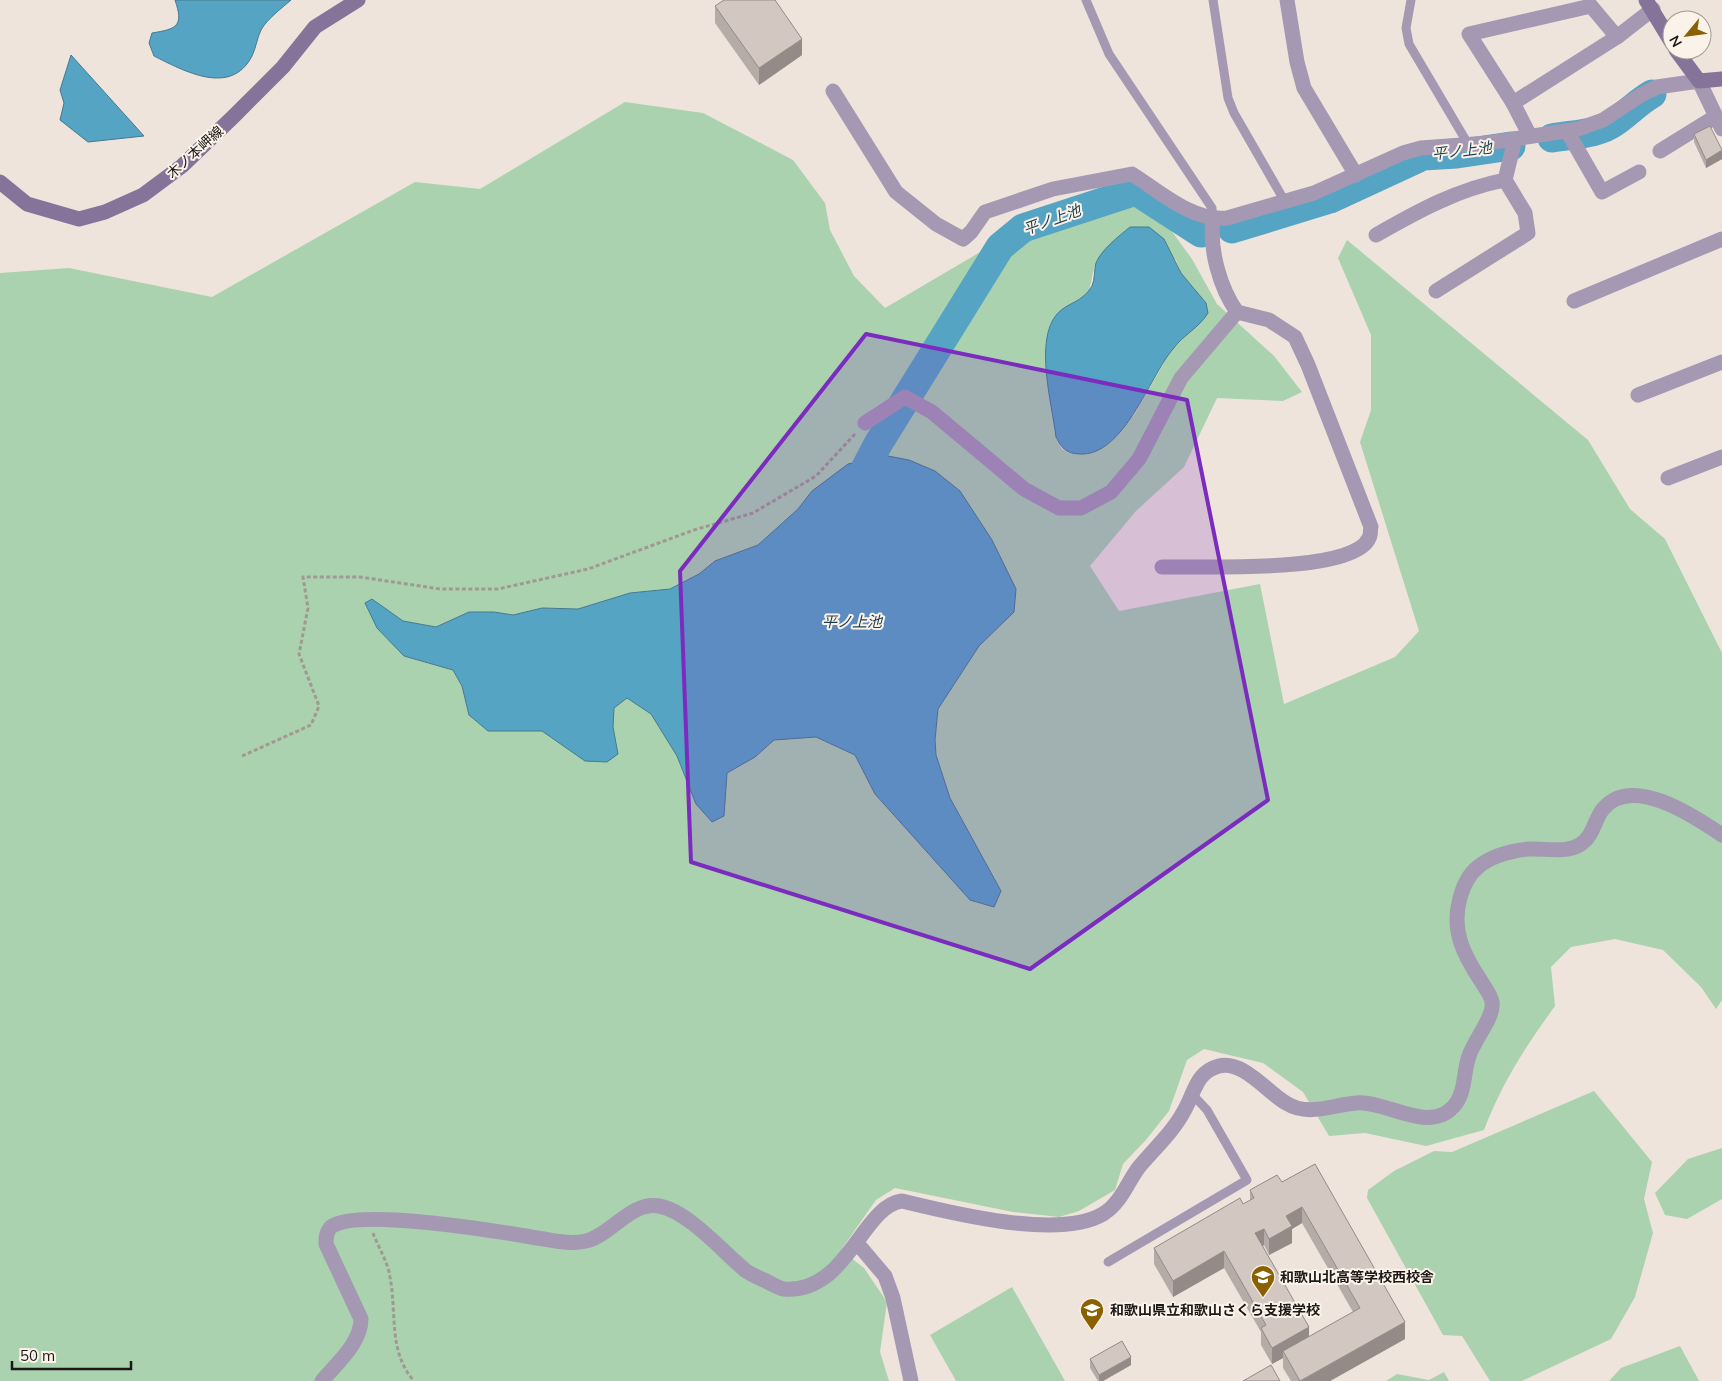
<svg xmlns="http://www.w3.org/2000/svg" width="1722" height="1381" viewBox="0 0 1722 1381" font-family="Mulish,'Noto Sans JP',sans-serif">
<rect width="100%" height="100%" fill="#eee4dc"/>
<g fill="#aad2af" fill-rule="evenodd">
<path d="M625 102 703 113 793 160 825 203 830 230 854 276 885 308 1062 204 1146 196 1192 259 1217 304 1274 356 1302 392 1283 401 1217 398 1184 467 1136 511 1090 566 1119 611 1260 584 1284 704 1395 657 1419 631 1360 442 1371 410V335L1338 258 1347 240 1588 440 1630 509 1665 539 1722 653V1000L1716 1009 1701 987 1663 950 1615 939 1571 947 1551 967 1555 1006C1524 1049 1503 1081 1484 1130L1426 1146 1365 1133 1329 1136 1303 1092 1263 1063 1204 1049 1187 1060 1169 1111 1145 1141 1123 1164 1115 1190 1079 1211 1059 1217 1013 1212 895 1188 876 1200 841 1250 864 1268 887 1302 880 1352 889 1381H0V273L69 268 212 297 415 182 480 189ZM1130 227 1176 260 1181 273 1195 289 1184 337 1172 349 1134 415 1069 453 1062 449 1056 437 1069 305C1098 295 1087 280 1097 262 1104 249 1119 236 1130 227ZM888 456 1013 612 979 646 938 709 935 740 936 755 950 798 1001 891 994 907 970 900 875 794 855 755 816 737 774 740 755 757 727 773 724 816 696 804 677 756 651 714 627 698 614 708 613 727 618 754 542 731 519 730 469 715 462 686 453 670 404 656 372 600 403 621 436 627 469 612H494L513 615 542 608 578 609 630 593 670 589 699 574 715 561 758 545 798 509 812 491 869 460Z"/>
<polygon points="1594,1091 1652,1162 1644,1199 1653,1233 1635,1297 1611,1339 1522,1381 1490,1381 1462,1336 1443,1335 1367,1198 1368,1190 1394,1171 1434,1151 1452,1152"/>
<polygon points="1722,1148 1722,1199 1687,1219 1665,1215 1655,1193 1688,1159"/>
<polygon points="1012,1287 1065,1381 956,1381 930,1335"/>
<polygon points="1680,1346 1699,1381 1609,1381 1621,1368"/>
<polygon points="1444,1372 1449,1381 1386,1381 1397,1374 1429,1380"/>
</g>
<g fill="#56a4c3" stroke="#447a8f">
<path d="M175 0H291C282 8 267 19 261 30 257 38 256 48 252 56 231 97 184 71 154 56L149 43 152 33C177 29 184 26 175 0Z"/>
<polygon points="71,55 144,136 88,142 60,120 64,103 60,90"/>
<path d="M1130 227H1149L1164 239 1181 273 1206 303 1208 313C1199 328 1183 335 1173 349 1149 377 1124 457 1079 454 1065 453 1062 448 1056 437 1052 403 1034 341 1057 314 1068 302 1082 303 1092 286 1095 279 1094 270 1096 263 1101 250 1119 236 1130 227Z"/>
<polygon points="888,456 909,460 935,471 960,491 992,540 1016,589 1014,612 979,646 938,709 935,740 936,755 950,798 1001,891 994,907 970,900 875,794 855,755 816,737 774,740 755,757 727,773 724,816 712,822 696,804 677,756 651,714 627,698 614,708 613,727 618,754 607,762 585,761 542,731 488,731 469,715 462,686 453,670 404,656 377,628 365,603 372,599 403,621 436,627 469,612 494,612 513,615 542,608 578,609 630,593 670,589 699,574 715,561 758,545 798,509 812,491 848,464"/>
</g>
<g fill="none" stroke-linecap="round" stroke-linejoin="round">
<g stroke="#56a4c3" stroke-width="29">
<path d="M1552 138C1573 134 1597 135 1615 122 1628 113 1638 102 1652 94"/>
<polyline points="1232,229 1330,199 1423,156 1457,154 1511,146"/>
<polyline points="852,494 878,444 1000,247 1023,228 1136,191 1201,233"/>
</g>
<g stroke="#a09993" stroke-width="3" stroke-dasharray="4 2.5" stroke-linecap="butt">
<polyline points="242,756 311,725 319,706 299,654 308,608 303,577 360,577 440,589 498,589 588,569 694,530 753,513 816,476 855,434"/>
<path d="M373 1233C378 1247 388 1262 390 1277 397 1313 388 1352 414 1381"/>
</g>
<g stroke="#a498b3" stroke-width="9">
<polyline points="1086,0 1109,54 1212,208 1213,220"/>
<polyline points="1213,0 1228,98 1234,113 1284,200"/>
<polyline points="1411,0 1406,28 1409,44 1468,144"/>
<polyline points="1108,1262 1247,1180 1207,1110 1192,1094"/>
</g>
<g stroke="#a498b3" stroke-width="15">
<polyline points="1287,0 1297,62 1304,88 1356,175"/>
<path d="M833 91 896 192 936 224 963 239 971 232 985 212 1053 189 1132 174C1159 191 1193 222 1227 218L1314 193 1403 153 1421 148 1488 143 1578 129 1603 120 1641 95 1657 87 1699 81 1722 129"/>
<polyline points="1513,103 1469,34 1591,6 1617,37"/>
<polyline points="1567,131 1602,192 1639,172"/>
<polyline points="1530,136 1513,103 1617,37 1653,9"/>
<polyline points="1660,151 1715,117"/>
<path d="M1376 235C1418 211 1458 189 1505 180L1515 139"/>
<polyline points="1436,291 1528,233 1525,213 1505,180"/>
<polyline points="1574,301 1722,239"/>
<polyline points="1638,395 1722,362"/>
<polyline points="865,423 905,397 932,412 1024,489 1059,508 1081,508 1111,492 1139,459 1181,378 1237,312"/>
<polyline points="1668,478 1722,457"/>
<path d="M1162 567C1199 566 1354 574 1369 538 1371 535 1370 530 1371 527L1308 365 1295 337 1269 320 1237 312C1220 288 1209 249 1213 220"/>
<polyline points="857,1243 885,1276 893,1298 911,1381"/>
<path d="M322 1381C337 1363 361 1343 361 1319L326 1244C326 1238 326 1232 331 1227 356 1207 502 1232 537 1238 553 1240 569 1245 586 1241 611 1235 631 1201 659 1206 688 1211 723 1252 746 1271 752 1275 760 1278 766 1281 772 1284 778 1288 784 1289 847 1294 862 1206 902 1201 951 1213 1059 1240 1103 1214 1121 1203 1127 1183 1139 1167 1155 1148 1173 1132 1184 1111 1195 1092 1196 1072 1219 1066 1243 1060 1267 1092 1286 1103 1308 1117 1332 1105 1356 1103 1386 1100 1428 1134 1453 1107 1466 1094 1463 1072 1469 1056 1474 1040 1495 1016 1492 1002 1491 995 1485 988 1481 981 1463 954 1451 930 1460 898 1463 887 1469 874 1478 867 1491 856 1511 851 1528 849 1545 848 1566 854 1581 844 1594 835 1594 820 1603 809 1632 774 1694 816 1722 835"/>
</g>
<g stroke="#857399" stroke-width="15">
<polyline points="1646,0 1672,43"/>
<polyline points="1676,50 1699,81 1722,79"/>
<polyline points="0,182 27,204 79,219 105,212 143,195 182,166 234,116 283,67 315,27 358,0"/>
</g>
</g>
<g fill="#b5aba7" fill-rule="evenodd">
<polygon points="715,6 802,55 759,85 715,23"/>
<polygon points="1694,134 1722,159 1706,168 1694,142"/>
<path d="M1315 1164 1405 1339 1330 1381H1291L1283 1368V1358L1272 1364 1261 1345V1332L1224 1268 1173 1297 1154 1264V1248L1250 1201V1190L1282 1182ZM1302 1223 1353 1312 1309 1337 1263 1246 1264 1245 1269 1255 1292 1243V1229Z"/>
<polygon points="1090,1359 1131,1365 1103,1381 1098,1381 1090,1368"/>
</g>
<g fill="#948b88">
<polygon points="802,39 802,55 759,85 759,68"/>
<polygon points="1722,150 1722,159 1706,168 1706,160"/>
<polygon points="1302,1207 1302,1223 1292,1229 1292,1243 1269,1255 1269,1239 1286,1216"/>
<polygon points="1264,1229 1264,1245 1255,1250 1255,1233"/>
<polygon points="1224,1251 1224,1268 1173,1297 1173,1281"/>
<polygon points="1405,1322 1405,1339 1330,1381 1301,1381"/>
<polygon points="1309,1327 1309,1344 1283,1351 1283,1358 1272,1364 1272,1348"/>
<polygon points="1131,1357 1131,1365 1103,1381 1099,1381 1099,1375"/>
</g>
<g fill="#d3c7c2" stroke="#948b88">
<polygon points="724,0 775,0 802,39 759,68 715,6"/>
<polygon points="1710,126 1722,150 1706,160 1694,134"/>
<polygon points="1315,1164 1405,1322 1300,1381 1283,1351 1360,1308 1302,1207 1286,1216 1292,1226 1269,1239 1264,1229 1255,1233 1309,1327 1272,1348 1261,1328 1266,1325 1224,1251 1173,1281 1154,1248 1240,1198 1243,1204 1254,1198 1250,1190 1277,1175 1282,1182"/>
<polygon points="1122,1341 1131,1357 1099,1375 1090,1359"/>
<polygon points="1271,1365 1280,1381 1243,1381"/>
</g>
<path fill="#7b2cbf" fill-opacity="0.2" stroke="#7b2cbf" stroke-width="4" stroke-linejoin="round" d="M866 334 1187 400 1268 800 1030 969 691 862 680 571Z"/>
<defs>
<g id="school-pin" transform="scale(1.25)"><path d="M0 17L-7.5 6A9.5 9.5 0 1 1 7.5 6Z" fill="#8a6000" stroke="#fbf2e9"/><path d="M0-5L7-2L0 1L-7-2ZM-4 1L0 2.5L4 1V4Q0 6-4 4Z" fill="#fff"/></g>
</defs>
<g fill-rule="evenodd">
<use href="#school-pin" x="1263" y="1277"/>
<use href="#school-pin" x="1092" y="1310"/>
</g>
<g text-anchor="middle" stroke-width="4" stroke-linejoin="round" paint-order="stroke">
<g font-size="14" fill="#1b1815" stroke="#fbf2e9">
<text transform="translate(195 152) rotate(-42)" y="5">木ノ本岬線</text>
</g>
<g font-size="14" font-weight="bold" fill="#1b1815" stroke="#fbf2e9" text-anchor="start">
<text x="1280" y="1282">和歌山北高等学校西校舎</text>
<text x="1110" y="1315">和歌山県立和歌山さくら支援学校</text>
</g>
<g font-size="15" font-style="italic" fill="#1b3f4d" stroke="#fbf2e9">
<text transform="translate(1462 151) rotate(-7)" y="5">平ノ上池</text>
<text transform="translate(1052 220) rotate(-20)" y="5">平ノ上池</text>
<text x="852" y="627">平ノ上池</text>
</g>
</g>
<g transform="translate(1687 35) rotate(241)"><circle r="24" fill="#fbf2e9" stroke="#a19b94"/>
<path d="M0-4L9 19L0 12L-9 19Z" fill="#8a6000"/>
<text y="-8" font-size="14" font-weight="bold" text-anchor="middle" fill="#1b1815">N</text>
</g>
<path d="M12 1361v8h119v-8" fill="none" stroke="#1b1815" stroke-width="2.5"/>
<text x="20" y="1361" font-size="15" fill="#1b1815" stroke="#fbf2e9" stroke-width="4" paint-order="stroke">50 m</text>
</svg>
